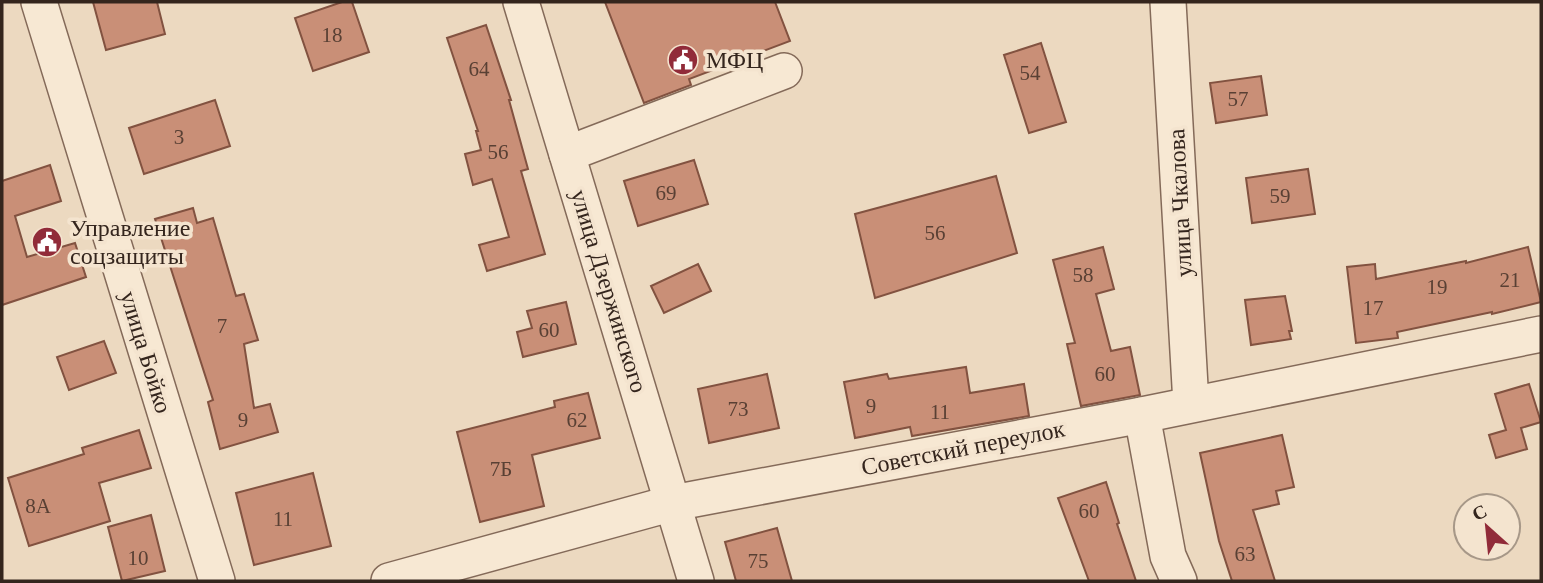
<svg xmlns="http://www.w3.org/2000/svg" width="1543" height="583" viewBox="0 0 1543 583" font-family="'Times New Roman',serif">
<rect width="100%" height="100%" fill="#ecd9c0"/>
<g fill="#c98f77" stroke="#825240" stroke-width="2">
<polygon points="93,2 157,2 165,34 106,50"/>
<polygon points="342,2 352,2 369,52 313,71 295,18"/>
<polygon points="605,2 775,2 790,41 689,79 691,85 644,103"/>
<polygon points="486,25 511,100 509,100 528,169 521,171 545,254 487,271 479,245 509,237 492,179 473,185 465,154 481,150 476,131 478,131 447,38"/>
<polygon points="1041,43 1066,122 1029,133 1004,55"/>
<polygon points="1261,76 1267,115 1216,123 1210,83"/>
<polygon points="215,100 230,146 144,174 129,128"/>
<polygon points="694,160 708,204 638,226 624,181"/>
<polygon points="50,165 61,201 15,216 27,257 75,243 86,277 2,305 2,181"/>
<polygon points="1308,169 1315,214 1252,223 1246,178"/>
<polygon points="996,176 1017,253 875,298 855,214"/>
<polygon points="193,208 197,223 213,218 236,296 244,294 258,340 244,344 254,408 270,404 278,432 220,449 208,402 213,400 155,219"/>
<polygon points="1103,247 1114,289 1096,294 1111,351 1130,347 1140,395 1081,406 1067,344 1075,343 1053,260"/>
<polygon points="1528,247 1541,302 1492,314 1492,312 1397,332 1398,338 1356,343 1347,267 1375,264 1376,279 1466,261 1466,263"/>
<polygon points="698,264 711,291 664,313 651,286"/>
<polygon points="1285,296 1292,331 1289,331 1291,339 1251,345 1245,300"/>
<polygon points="566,302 576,344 523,357 517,332 532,328 527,311"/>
<polygon points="104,341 116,373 69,390 57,357"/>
<polygon points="966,367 970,393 1024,384 1029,416 912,436 910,427 855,438 844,382 887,374 889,379"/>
<polygon points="767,374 779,428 709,443 698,389"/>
<polygon points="1529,384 1541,422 1521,428 1527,449 1496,458 1489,435 1506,430 1495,394"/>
<polygon points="588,393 600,438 532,455 544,506 480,522 457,432 555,407 554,401"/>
<polygon points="139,430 151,468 99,483 110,521 29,546 8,478 84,454 82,448"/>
<polygon points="1282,435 1294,487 1276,491 1279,504 1253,510 1275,581 1232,581 1219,541 1200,453"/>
<polygon points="313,473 331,546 254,565 236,493"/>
<polygon points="1106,482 1119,523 1117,524 1136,581 1089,581 1058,498"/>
<polygon points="151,515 165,571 122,581 108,527"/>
<polygon points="777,528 792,581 736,581 725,542"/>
</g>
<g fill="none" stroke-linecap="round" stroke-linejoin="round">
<g stroke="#846a59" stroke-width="38">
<g id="minor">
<polyline points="39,2 217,581"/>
<polyline points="521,2 696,581"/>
<polyline points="1168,2 1191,404"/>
<polyline points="567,154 784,71"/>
<polyline points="1142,415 1168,556 1179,581"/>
<polyline points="389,581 673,503 1142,415 1541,334"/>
</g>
</g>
<use href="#minor" stroke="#f7e8d3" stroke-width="35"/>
</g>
<defs>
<g id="civic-disc" transform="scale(1.575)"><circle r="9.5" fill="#912b39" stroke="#f4e4cf"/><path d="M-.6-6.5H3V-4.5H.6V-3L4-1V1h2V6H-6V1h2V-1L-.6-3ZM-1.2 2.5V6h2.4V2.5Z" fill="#fff"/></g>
</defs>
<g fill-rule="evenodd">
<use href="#civic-disc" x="683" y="60"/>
<use href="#civic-disc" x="47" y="242"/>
</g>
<g text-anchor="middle" stroke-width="7" stroke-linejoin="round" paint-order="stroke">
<g font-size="21" fill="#594034">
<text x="332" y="42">18</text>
<text x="479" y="76">64</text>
<text x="1030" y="80">54</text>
<text x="1238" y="106">57</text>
<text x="179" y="144">3</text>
<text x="498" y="159">56</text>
<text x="666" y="200">69</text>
<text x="1280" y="203">59</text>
<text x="935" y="240">56</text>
<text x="1083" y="282">58</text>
<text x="1510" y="287">21</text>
<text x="1437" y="294">19</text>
<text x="1373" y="315">17</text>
<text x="222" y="333">7</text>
<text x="549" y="337">60</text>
<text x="1105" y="381">60</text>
<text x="871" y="413">9</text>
<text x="738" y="416">73</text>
<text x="940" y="419">11</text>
<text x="243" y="427">9</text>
<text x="577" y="427">62</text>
<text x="501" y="476">7Б</text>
<text x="38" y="513">8А</text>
<text x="1089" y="518">60</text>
<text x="283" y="526">11</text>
<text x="1245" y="561">63</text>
<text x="138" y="565">10</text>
<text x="758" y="568">75</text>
</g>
<g font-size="24" fill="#34251d" stroke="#f4e4cf" text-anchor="start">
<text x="706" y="68">МФЦ</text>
<text x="70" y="236">Управление<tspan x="70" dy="28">соцзащиты</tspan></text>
</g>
<g font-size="24" fill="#34251d" stroke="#f4e4cf">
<text transform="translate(1180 203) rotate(-93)" y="8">улица Чкалова</text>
<text transform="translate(609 291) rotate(73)" y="8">улица Дзержинского</text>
<text transform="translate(146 352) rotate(73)" y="8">улица Бойко</text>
<text transform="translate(963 448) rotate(-11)" y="8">Советский переулок</text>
</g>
</g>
<rect width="1543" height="583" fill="none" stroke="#34251d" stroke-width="7"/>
<g transform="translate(1487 527) rotate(333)"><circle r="33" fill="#f4e4cf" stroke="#a79888" stroke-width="2"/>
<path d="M0-5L12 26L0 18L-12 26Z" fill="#912b39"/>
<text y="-10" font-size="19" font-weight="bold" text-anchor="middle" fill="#34251d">С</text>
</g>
</svg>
